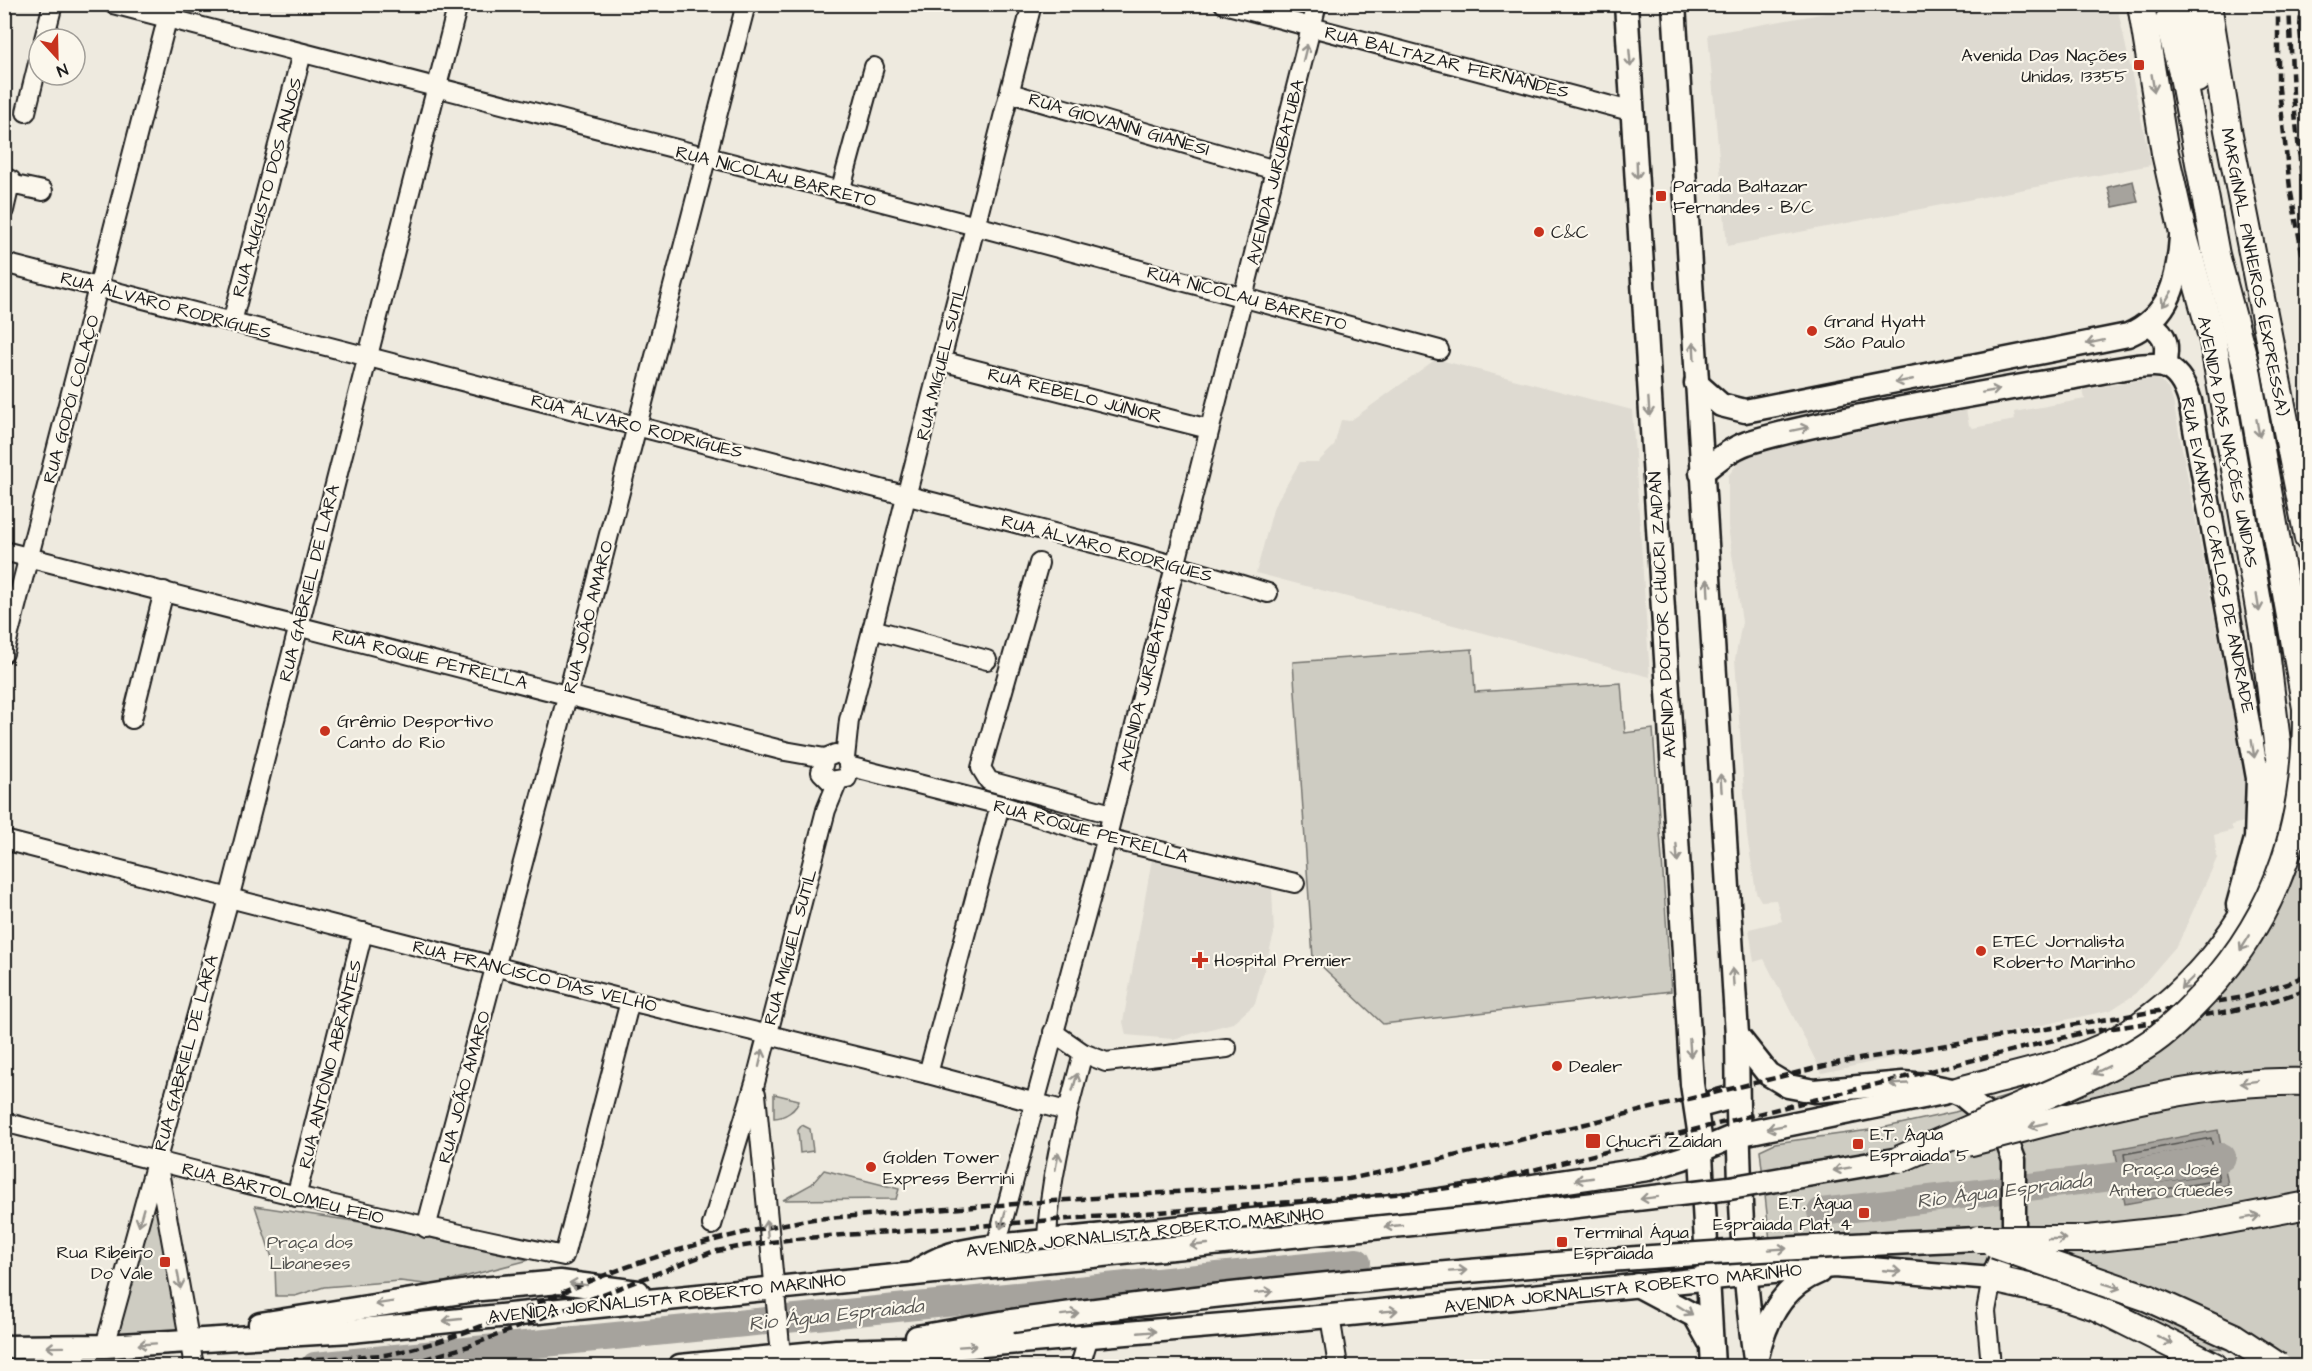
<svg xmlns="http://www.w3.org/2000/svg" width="2312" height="1371" viewBox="0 0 2312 1371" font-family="'Architects Daughter',sans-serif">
<rect width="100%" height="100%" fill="#eeeadf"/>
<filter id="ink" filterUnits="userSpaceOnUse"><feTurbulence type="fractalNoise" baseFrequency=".0167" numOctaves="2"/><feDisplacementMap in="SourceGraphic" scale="12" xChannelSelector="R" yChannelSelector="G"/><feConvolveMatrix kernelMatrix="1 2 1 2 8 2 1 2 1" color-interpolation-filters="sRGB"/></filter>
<g filter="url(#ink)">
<g fill="#dedad1">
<polygon points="1872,5 2117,5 2151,165 1727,246 1708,34"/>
<polygon points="1436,359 1632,410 1650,677 1256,573 1274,506 1300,462 1318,462 1334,446 1341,420 1350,421"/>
<polygon points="2153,378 2161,381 2169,390 2173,401 2244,772 2248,821 2231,825 2233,830 2214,835 2217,858 2178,944 2134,995 2111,1010 1822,1073 1764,959 1754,962 1749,929 1782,921 1776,900 1761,901 1756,892 1747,836 1735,659 1742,622 1728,527 1728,476 1740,460 1759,451 1966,410 1969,425 1973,428 2015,420 2014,412 2085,399 2083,390"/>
<polygon points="1152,859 1272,888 1274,934 1255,1004 1233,1023 1173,1039 1126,1035 1123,1022"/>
</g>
<g fill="#ceccc2" stroke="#75746f" stroke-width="1.5">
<polygon points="1472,649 1475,692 1621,683 1625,733 1653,729 1671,991 1383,1024 1313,958 1293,662"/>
<polygon points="2296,847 2307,853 2307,1366 2261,1366 2237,1349 2209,1348 2107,1301 1975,1273 1774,1277 1760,1150 1775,1143 1877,1129 1955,1112 2065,1079 2130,1048"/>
<path d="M774 1094 799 1100C797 1110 784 1118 774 1118Z"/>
<polygon points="802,1125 810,1129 813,1151 800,1153 798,1130"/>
<polygon points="157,1167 189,1340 108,1344"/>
<polygon points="824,1170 899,1189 896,1199 783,1200 812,1184"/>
<polygon points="255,1206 360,1222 529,1260 433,1285 400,1281 324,1287 295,1296 276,1296 275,1267"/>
</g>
<g fill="#a6a39d" stroke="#6f6d69" stroke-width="1.5">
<polygon points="2133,181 2138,202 2113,207 2108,187"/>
<polygon points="2218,1130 2228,1185 2125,1204 2115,1149"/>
</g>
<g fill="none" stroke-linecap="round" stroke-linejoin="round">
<g stroke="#535250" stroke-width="1.5">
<polygon points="2211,1138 2219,1180 2130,1195 2124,1154"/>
<polygon points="2205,1147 2210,1174 2136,1186 2133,1160"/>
<polygon points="2197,1157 2201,1164 2199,1167 2146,1177 2143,1175 2144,1167"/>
</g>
<g stroke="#a6a39d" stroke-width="28">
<polyline points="1821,1212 2120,1176 2222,1157"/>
<polyline points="315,1366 1357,1262"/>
</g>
<g stroke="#1c1c1c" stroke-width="22">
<g id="minor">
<polyline points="113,4 976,226 1439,350"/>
<polyline points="1224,4 1634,112"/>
<polyline points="44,39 53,4"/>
<polyline points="1010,93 1275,170"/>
<polyline points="26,112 39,59"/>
<polyline points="4,177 11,180 4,210"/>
<polyline points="10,184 43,191"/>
<polyline points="840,192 874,67"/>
<path d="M4 263C292 340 581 410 869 486 1002 520 1136 552 1268 593"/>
<polyline points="232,322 302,53"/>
<polyline points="941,361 1209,429"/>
<polyline points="4,551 785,751 825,758"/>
<polyline points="1039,563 981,768 989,781 1112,814"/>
<polyline points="872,629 987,660"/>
<polyline points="4,653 171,4"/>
<polyline points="132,719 164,591"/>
<polyline points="835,754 825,758 821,772 830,781 847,778"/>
<polyline points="845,758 849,720 1032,4"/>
<polyline points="848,766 1000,805 1106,838 1295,883"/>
<polyline points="4,840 630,1001 928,1074 1066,1111"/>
<polyline points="1053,1032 1083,1053 1106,1062 1227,1048"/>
<polyline points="928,1074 1000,805"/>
<polyline points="756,1094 782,1366"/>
<path d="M4 1122C191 1170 376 1218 564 1256L630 1001"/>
<polyline points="158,1166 194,1366"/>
<polyline points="296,1197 363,932"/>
<polyline points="712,1225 755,1083 826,810 838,781"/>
<polyline points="426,1228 568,693 746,4"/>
<path d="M1047 1240C1049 1176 1067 1114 1083 1053"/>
<polyline points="996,1246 1102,856 1317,4"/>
<polyline points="1330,1316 1338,1366"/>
<polyline points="105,1346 229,899 458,4"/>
<polyline points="1080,1366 1089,1336"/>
<polyline points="1991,1366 1986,1311 1992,1279"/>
</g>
</g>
<g stroke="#1c1c1c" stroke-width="27">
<g id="major">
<path d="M1626 4C1647 364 1668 724 1692 1084L1700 1137 1713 1366"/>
<path d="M1674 4 1737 1035C1738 1146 1740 1257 1756 1366"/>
<path d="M2150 324C2168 335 2168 347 2164 366"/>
<path d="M1696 383 1721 405 1745 411 2128 335C2171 316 2178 280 2181 237"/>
<path d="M1701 473C1715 462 1730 449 1747 443 1787 430 1829 423 1871 414 1937 401 2003 389 2069 378 2089 375 2146 361 2163 366 2179 371 2186 387 2190 401L2258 778 2256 839 2238 905"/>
<polyline points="1696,1107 1737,1096"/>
<path d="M913 1274C942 1253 961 1251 996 1246L1412 1204 1648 1169 1683 1158 1737 1135 1943 1093"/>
<polyline points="1637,1285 1695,1316 1709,1341"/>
<polyline points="260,1324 481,1289 560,1282 638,1292"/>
<polyline points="917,1337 1012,1321"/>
<polyline points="4,1347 105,1346 351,1331 994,1266"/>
<path d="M1757 1357C1765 1321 1783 1286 1819 1272"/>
<polyline points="680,1366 836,1351 948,1348 1330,1316 1834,1266 1992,1279 2014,1228 2014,1160 2006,1139 1995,1122 1957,1091 1927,1085 1903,1083 1814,1091 1788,1086 1768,1074 1737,1035"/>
</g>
</g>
<g stroke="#1c1c1c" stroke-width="30">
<g id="highway">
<polyline points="2141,4 2165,153 2182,229 2213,341 2265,643 2278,750 2308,843"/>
<polyline points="2190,4 2197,79"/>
<polyline points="2208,4 2228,130 2308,538"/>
<polyline points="2168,21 2183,76 2216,255 2247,370"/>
<path d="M1957 1091C2008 1076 2065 1067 2113 1042 2179 1006 2254 924 2270 849 2276 823 2276 795 2277 768"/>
<polyline points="1992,1279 2051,1292 2096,1307 2214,1366"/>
</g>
</g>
<use href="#minor" stroke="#fbf7ec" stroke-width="18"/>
<use href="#major" stroke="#fbf7ec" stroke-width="22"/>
<use href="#highway" stroke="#fbf7ec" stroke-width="26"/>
<g stroke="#1c1c1c" stroke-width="4.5" stroke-dasharray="9 4.5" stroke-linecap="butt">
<polyline points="2278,4 2278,80 2290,188 2308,284"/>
<polyline points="2289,4 2293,95 2308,233"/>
<polyline points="2302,4 2300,28 2308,109"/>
<path d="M195 1366 385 1355C457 1341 522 1309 590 1281 662 1252 736 1232 813 1219L1349 1179 1433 1161 1841 1062 2245 997 2287 984 2308 974"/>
<path d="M385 1366 425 1359 469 1346 712 1252C798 1234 878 1234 964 1227 1116 1215 1269 1204 1421 1192L1481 1183 2086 1032 2231 1011 2270 1002 2308 989"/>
</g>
<g stroke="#1c1c1c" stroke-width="27" stroke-linecap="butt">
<g id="major-bridge">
<polyline points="994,1266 1492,1216 1730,1188 1900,1159"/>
<path d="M1012 1321C1332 1277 1655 1253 1978 1239"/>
</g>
</g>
<g stroke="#1c1c1c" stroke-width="30" stroke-linecap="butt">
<g id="highway-bridge">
<path d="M1967 1143C2079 1115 2191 1079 2308 1082"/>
<path d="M1900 1159C1946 1139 1992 1119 2038 1099 2074 1083 2111 1068 2144 1047 2167 1033 2187 1012 2205 993 2281 909 2307 820 2306 708L2247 370"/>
<polyline points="1978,1239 2088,1239 2181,1229 2308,1205"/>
<polyline points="1995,1245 2148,1298 2234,1337 2278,1366"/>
</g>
</g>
<use href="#major-bridge" stroke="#fbf7ec" stroke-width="22"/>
<use href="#highway-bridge" stroke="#fbf7ec" stroke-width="26"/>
</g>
<defs><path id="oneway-shaft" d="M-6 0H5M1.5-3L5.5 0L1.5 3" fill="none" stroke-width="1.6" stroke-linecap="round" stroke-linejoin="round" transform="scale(1.5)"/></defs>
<g stroke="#97948e">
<use href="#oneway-shaft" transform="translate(1305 53) rotate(-76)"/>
<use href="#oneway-shaft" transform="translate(1630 58) rotate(85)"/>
<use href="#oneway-shaft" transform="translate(2153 83) rotate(81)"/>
<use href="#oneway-shaft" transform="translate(1637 170) rotate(88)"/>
<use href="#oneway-shaft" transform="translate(2167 299) rotate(122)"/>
<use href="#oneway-shaft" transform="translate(2095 342) rotate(168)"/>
<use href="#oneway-shaft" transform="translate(1694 351) rotate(-93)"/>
<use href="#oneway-shaft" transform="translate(1904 381) rotate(169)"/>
<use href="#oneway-shaft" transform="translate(1991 391) rotate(-10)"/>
<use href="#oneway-shaft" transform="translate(1649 407) rotate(86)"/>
<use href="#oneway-shaft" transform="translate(2258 428) rotate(80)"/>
<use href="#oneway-shaft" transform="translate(1800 429) rotate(-12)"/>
<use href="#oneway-shaft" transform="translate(1708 588) rotate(-93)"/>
<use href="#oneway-shaft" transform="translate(2258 603) rotate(81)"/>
<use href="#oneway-shaft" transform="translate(2253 749) rotate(81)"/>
<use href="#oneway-shaft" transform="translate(1721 783) rotate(-94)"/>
<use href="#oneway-shaft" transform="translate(1677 853) rotate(86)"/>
<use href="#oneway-shaft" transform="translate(2245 943) rotate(122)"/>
<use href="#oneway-shaft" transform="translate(1733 977) rotate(-94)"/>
<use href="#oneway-shaft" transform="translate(2187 983) rotate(136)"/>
<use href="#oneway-shaft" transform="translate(1690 1048) rotate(86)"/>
<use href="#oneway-shaft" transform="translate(761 1058) rotate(-77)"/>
<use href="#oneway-shaft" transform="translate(2101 1070) rotate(154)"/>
<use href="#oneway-shaft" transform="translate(1075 1082) rotate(-74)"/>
<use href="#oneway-shaft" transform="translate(2249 1082) rotate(173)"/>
<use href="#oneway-shaft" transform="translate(1899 1084) rotate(177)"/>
<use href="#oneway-shaft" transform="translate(2038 1125) rotate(166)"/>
<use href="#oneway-shaft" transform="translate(1776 1127) rotate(169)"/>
<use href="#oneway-shaft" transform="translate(1057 1161) rotate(-80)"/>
<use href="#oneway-shaft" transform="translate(1842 1169) rotate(170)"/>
<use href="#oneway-shaft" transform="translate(1584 1179) rotate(172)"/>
<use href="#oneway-shaft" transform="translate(1649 1198) rotate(173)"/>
<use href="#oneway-shaft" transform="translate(141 1217) rotate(106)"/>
<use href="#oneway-shaft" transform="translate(2251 1217) rotate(-10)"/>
<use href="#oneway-shaft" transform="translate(1003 1220) rotate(105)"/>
<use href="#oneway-shaft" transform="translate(1393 1226) rotate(174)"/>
<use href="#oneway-shaft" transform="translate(767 1229) rotate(-95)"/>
<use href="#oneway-shaft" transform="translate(2057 1239)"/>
<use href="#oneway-shaft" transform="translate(1199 1245) rotate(174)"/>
<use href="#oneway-shaft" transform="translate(1778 1249) rotate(-4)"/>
<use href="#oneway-shaft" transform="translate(1458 1271) rotate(-4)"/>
<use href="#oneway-shaft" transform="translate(1892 1271) rotate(5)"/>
<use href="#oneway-shaft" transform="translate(179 1280) rotate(80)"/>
<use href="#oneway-shaft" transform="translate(578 1284) rotate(-173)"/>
<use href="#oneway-shaft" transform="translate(2112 1286) rotate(17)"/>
<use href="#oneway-shaft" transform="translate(1264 1292) rotate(-7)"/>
<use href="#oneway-shaft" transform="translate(384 1303) rotate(171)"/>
<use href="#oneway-shaft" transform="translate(1685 1310) rotate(32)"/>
<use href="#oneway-shaft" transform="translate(1389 1311) rotate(-5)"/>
<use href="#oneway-shaft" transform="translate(1070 1314) rotate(-7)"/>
<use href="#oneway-shaft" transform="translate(452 1320) rotate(174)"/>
<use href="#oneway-shaft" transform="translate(1147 1332) rotate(-5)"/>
<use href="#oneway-shaft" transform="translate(2165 1340) rotate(27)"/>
<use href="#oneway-shaft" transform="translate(147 1344) rotate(176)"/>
<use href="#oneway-shaft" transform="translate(968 1346) rotate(-4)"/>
<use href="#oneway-shaft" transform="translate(55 1347) rotate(179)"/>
</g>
</g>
<g fill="#c8321e" stroke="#fbf7ec" stroke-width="2">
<rect x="2133" y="59" width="12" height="12" rx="3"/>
<rect x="1655" y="190" width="12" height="12" rx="3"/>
<circle cx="1539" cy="232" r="6"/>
<circle cx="1812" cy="331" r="6"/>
<circle cx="325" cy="731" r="6"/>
<circle cx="1981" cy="951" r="6"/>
<path d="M1197 951h6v6h6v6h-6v6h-6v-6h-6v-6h6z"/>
<circle cx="1557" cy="1066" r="6"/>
<rect x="1585" y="1133" width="16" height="16" rx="3"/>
<rect x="1852" y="1138" width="12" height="12" rx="3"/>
<circle cx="871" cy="1167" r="6"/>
<rect x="1858" y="1207" width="12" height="12" rx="3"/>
<rect x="1556" y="1236" width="12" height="12" rx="3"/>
<rect x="159" y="1256" width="12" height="12" rx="3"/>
</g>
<g text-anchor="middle" stroke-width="4.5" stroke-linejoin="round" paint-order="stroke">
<g font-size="18" fill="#1c1c1c" stroke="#fbf7ec" text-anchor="start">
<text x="2127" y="61" text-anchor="end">Avenida Das Nações<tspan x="2127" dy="21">Unidas, 13355</tspan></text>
<text x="1673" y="192">Parada Baltazar<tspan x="1673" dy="21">Fernandes - B/C</tspan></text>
<text x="1551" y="238">C&amp;C</text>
<text x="1824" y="327">Grand Hyatt<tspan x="1824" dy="21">São Paulo</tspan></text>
<text x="337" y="727">Grêmio Desportivo<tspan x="337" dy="21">Canto do Rio</tspan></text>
<text x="1993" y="947">ETEC Jornalista<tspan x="1993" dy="21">Roberto Marinho</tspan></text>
<text x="1214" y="966">Hospital Premier</text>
<text x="1569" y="1072">Dealer</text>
<text x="1870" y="1140">E.T. Água<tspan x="1870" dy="21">Espraiada 5</tspan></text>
<text x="1606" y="1147">Chucri Zaidan</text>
<text x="883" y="1163">Golden Tower<tspan x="883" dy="21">Express Berrini</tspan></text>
<text x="1852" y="1209" text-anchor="end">E.T. Água<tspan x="1852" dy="21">Espraiada Plat. 4</tspan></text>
<text x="1574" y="1238">Terminal Água<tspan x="1574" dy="21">Espraiada</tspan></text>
<text x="153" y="1258" text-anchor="end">Rua Ribeiro<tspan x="153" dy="21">Do Vale</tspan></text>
</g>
<g font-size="18" fill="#1c1c1c" stroke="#fbf7ec">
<text transform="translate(1447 62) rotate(14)" y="6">RUA BALTAZAR FERNANDES</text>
<text transform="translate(1119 124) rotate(16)" y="6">RUA GIOVANNI GIANESI</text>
<text transform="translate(1275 172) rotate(-76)" y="6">AVENIDA JURUBATUBA</text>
<text transform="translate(776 176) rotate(14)" y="6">RUA NICOLAU BARRETO</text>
<text transform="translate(267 187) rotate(-75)" y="6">RUA AUGUSTO DOS ANJOS</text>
<text transform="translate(2255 272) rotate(79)" y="6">MARGINAL PINHEIROS (EXPRESSA)</text>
<text transform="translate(1247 298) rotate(15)" y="6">RUA NICOLAU BARRETO</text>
<text transform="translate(166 305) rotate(15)" y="6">RUA ÁLVARO RODRIGUES</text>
<text transform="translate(941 362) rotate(-76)" y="6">RUA MIGUEL SUTIL</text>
<text transform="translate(1075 395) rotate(14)" y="6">RUA REBELO JÚNIOR</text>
<text transform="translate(71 399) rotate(-75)" y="6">RUA GODÓI COLAÇO</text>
<text transform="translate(637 426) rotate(14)" y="6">RUA ÁLVARO RODRIGUES</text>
<text transform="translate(2228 442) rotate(79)" y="6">AVENIDA DAS NAÇÕES UNIDAS</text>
<text transform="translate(1107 548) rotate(15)" y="6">RUA ÁLVARO RODRIGUES</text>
<text transform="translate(2218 555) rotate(79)" y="6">RUA EVANDRO CARLOS DE ANDRADE</text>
<text transform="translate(309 583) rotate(-76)" y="6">RUA GABRIEL DE LARA</text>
<text transform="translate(1662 615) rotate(-93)" y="6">AVENIDA DOUTOR CHUCRI ZAIDAN</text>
<text transform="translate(588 617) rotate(-76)" y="6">RUA JOÃO AMARO</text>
<text transform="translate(430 659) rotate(14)" y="6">RUA ROQUE PETRELLA</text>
<text transform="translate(1146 678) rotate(-76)" y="6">AVENIDA JURUBATUBA</text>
<text transform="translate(1091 831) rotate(15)" y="6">RUA ROQUE PETRELLA</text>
<text transform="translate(790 947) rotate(-75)" y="6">RUA MIGUEL SUTIL</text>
<text transform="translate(535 976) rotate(14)" y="6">RUA FRANCISCO DIAS VELHO</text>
<text transform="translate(186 1053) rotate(-75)" y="6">RUA GABRIEL DE LARA</text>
<text transform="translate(330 1064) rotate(-76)" y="6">RUA ANTÔNIO ABRANTES</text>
<text transform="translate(464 1087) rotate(-75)" y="6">RUA JOÃO AMARO</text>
<text transform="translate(283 1193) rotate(14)" y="6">RUA BARTOLOMEU FEIO</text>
<text transform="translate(1145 1232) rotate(-6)" y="6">AVENIDA JORNALISTA ROBERTO MARINHO</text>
<text transform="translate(1623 1288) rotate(-6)" y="6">AVENIDA JORNALISTA ROBERTO MARINHO</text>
<text transform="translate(667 1298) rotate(-6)" y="6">AVENIDA JORNALISTA ROBERTO MARINHO</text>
</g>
<g font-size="18" fill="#51514e" stroke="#fbf7ec">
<text x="2171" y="1175">Praça José<tspan x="2171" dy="21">Antero Guedes</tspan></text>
<text x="310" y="1248">Praça dos<tspan x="310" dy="21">Libaneses</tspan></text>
</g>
<g font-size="20" font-style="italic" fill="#5a5956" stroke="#fbf7ec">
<text transform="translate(2004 1190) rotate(-7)" y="7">Rio Água Espraiada</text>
<text transform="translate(836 1314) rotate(-6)" y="7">Rio Água Espraiada</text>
</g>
</g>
<rect width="2312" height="1371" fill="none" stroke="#fbf7ec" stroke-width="24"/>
<rect x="12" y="12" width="2288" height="1347" fill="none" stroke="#1c1c1c" stroke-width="2" filter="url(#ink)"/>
<g transform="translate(57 57) rotate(158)"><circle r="28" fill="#fbf7ec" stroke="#a29f99" stroke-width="1.5"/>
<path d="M0-4.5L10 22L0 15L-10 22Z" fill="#c8321e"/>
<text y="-9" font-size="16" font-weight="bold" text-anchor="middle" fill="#1c1c1c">N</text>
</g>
</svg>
